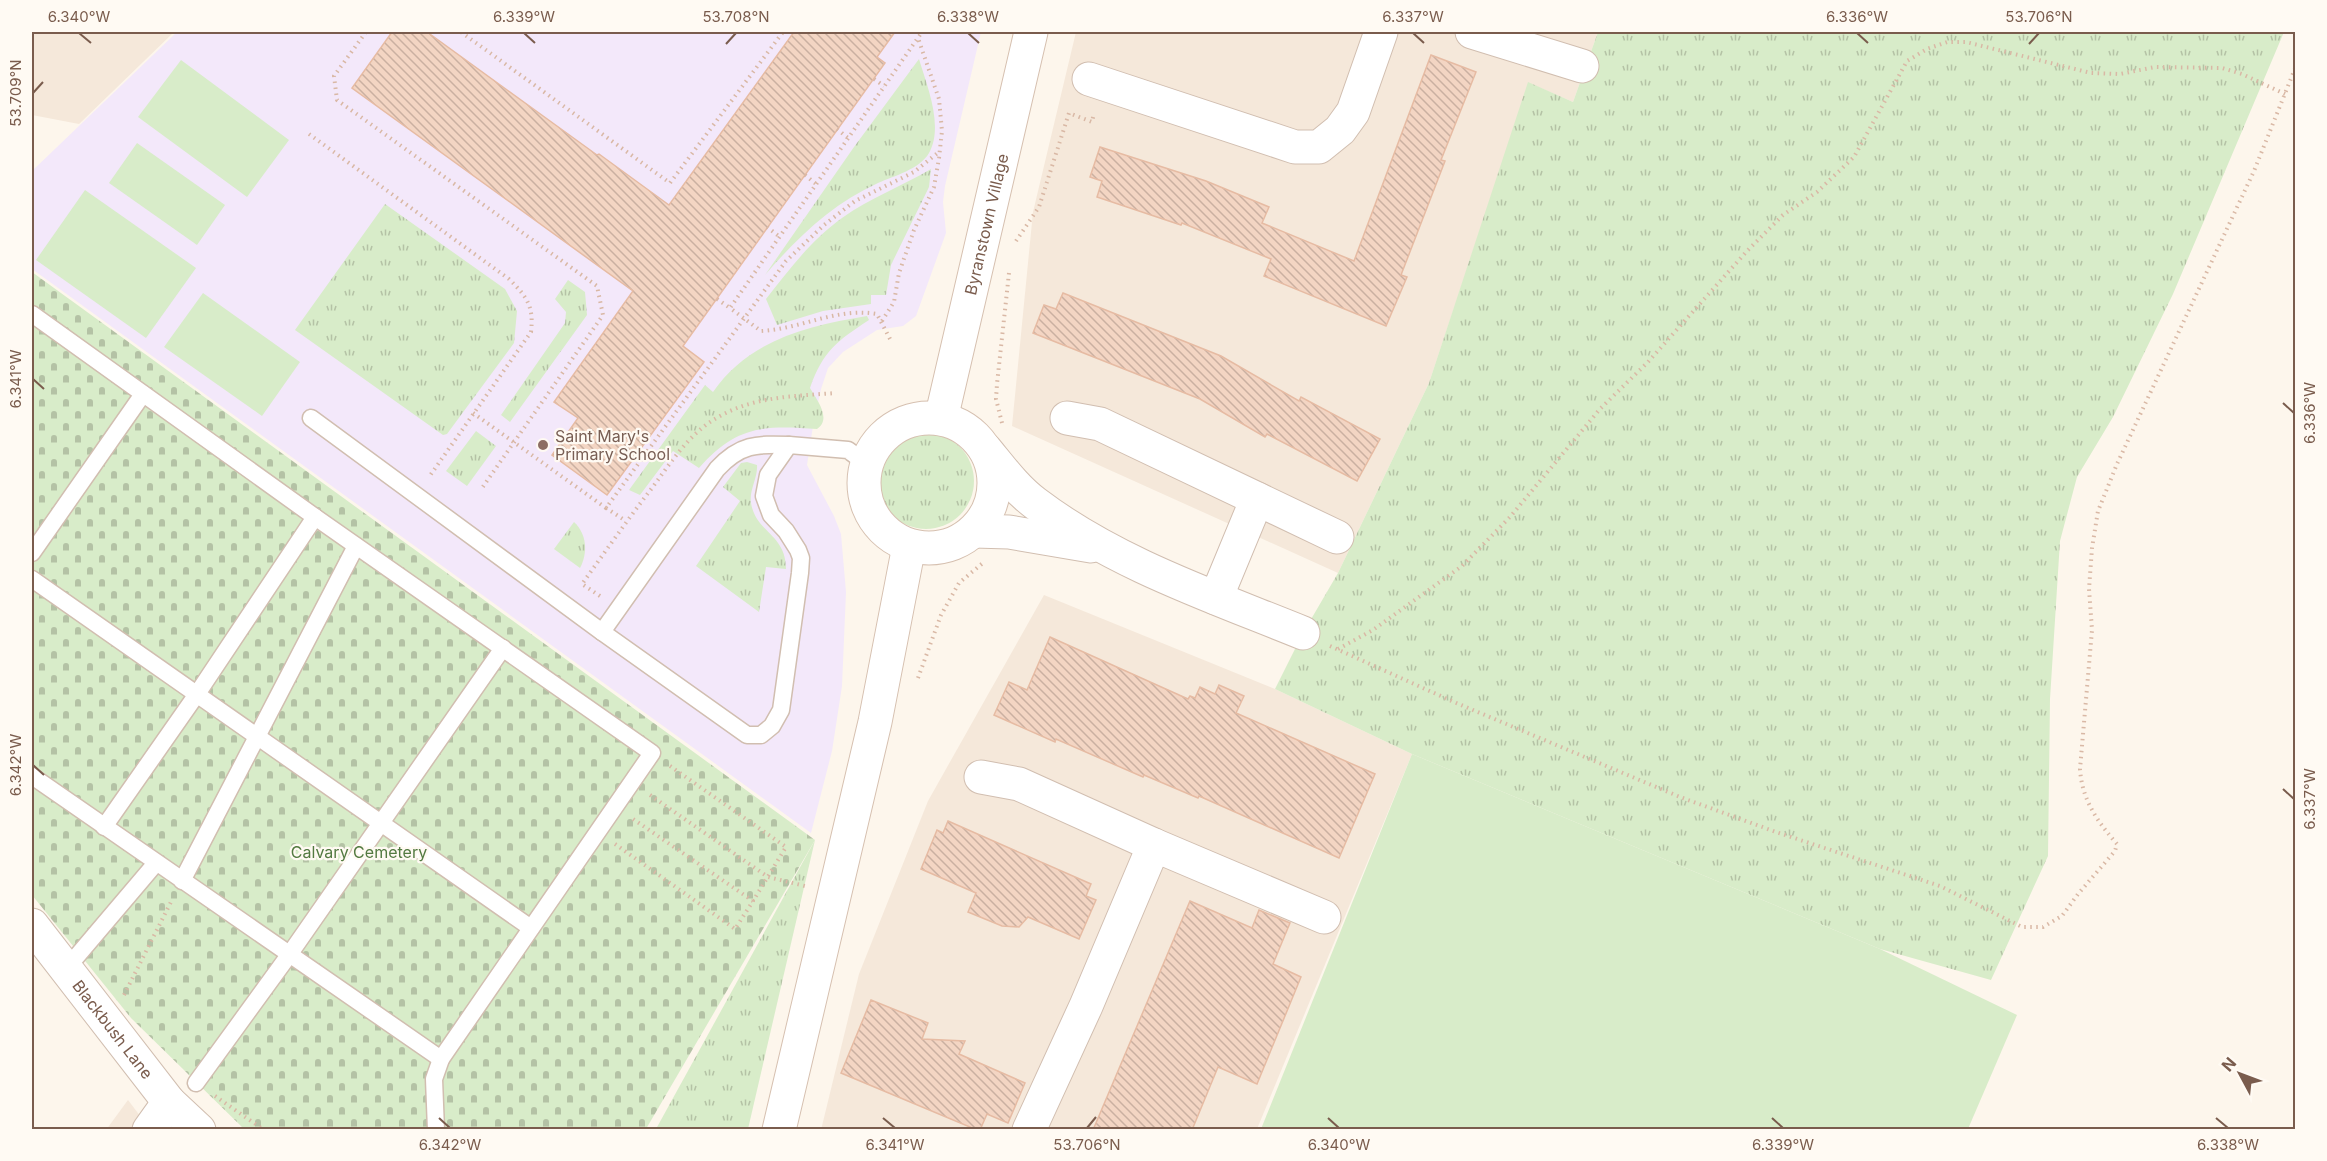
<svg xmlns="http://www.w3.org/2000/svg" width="2327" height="1161" viewBox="0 0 2327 1161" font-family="Inter,sans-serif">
<defs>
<pattern id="grass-tufts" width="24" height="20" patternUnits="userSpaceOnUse" patternTransform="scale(1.5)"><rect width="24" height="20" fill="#d8ecc9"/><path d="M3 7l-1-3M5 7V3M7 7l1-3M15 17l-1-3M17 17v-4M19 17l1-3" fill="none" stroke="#b4c2a5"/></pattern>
<pattern id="cemetery-stones" width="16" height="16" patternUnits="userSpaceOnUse" patternTransform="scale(1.5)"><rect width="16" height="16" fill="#d8ecc9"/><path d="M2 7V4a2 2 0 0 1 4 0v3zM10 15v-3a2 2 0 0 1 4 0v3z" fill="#b4c2a5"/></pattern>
<pattern id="building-back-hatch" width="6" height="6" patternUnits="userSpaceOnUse" patternTransform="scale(1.5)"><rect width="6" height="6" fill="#f3d5c3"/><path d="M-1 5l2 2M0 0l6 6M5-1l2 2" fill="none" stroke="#cab0a1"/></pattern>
</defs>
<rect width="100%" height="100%" fill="#fdf6ec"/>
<g fill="#f5e8da">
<polygon points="32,32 174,32 79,124 32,115"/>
<polygon points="1076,32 1598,32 1573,102 1529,83 1429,383 1338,573 1012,426 1033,212"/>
<polygon points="1044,595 1275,689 1412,754 1257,1129 821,1130 859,974 928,801"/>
<polygon points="128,1100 150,1129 106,1130"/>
</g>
<polygon fill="#f3e8fa" points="177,32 981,32 945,186 943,202 946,233 916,316 903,326 877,330 843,352 828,368 821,389 813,426 807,465 834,516 841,534 846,592 842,686 832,751 811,833 32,269 32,171"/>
<g fill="url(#grass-tufts)">
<polygon points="1598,32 2284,32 2173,294 2113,417 2077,477 2060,541 2050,699 2048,856 1991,980 1880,949 1412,754 1275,689 1303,633 1338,573 1429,383 1528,82 1573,102"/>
<path d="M919 59C927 86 944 126 929 153 920 169 894 176 878 183 832 204 798 237 765 275L854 147Z"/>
<path d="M931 169 929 187 891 265 886 295H871V304L823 311 777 325 766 299C789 270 811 240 842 218 870 198 902 186 931 169Z"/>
<polygon points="385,204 505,289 517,311 514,343 447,434 443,435 295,330"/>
<polygon points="568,280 585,292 587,315 510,422 501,415 565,323 566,312 555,299"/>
<path d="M867 316 869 320C837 341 823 351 810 388 817 400 832 419 817 429 763 425 736 426 699 468L673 451 640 495 629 490 705 385 713 392C749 340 807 326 867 316Z"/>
<polygon points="476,431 496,446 467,486 446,471"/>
<circle cx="926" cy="481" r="48"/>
<path d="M747 462 757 465C758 478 749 490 751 503 756 533 786 534 786 569L766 567 759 612 696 566 740 501 723 487 741 463Z"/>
<path d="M574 522C587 534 588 553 580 568L554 549Z"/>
<polygon points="815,840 748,1129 656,1129"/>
</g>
<polygon fill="url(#cemetery-stones)" points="32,272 815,840 646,1129 244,1129 131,1018 32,895"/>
<g fill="#d8ecc9">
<polygon points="181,60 289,140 247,197 138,117"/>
<polygon points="137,143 225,205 197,245 109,183"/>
<polygon points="85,190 196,268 146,338 36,260"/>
<polygon points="203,293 300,362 262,416 164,347"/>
<polygon points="1412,754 1880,949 2017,1015 1968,1129 1261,1129"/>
</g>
<g fill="url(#building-back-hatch)" stroke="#e6bba3" stroke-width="1.5">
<polygon points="392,32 427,32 597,155 599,154 669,205 794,32 895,32 877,57 885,63 683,346 704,362 607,495 552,455 578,418 554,402 633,291 352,88"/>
<polygon points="1431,55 1476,72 1441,160 1445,161 1401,275 1407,277 1386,326 1264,276 1271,259 1182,223 1181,225 1097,197 1102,181 1090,177 1100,147 1206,181 1269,207 1262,223 1354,261"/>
<polygon points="1063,293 1221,356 1299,401 1301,397 1380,439 1357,481 1267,434 1265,437 1200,399 1033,333 1044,305 1056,309"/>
<polygon points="1050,637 1188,699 1190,696 1195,698 1200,687 1215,694 1219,685 1244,696 1236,713 1375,774 1339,858 1199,796 1198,798 1144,775 1143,777 1056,739 1055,742 994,715 1009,682 1027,690"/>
<polygon points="948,821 1091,884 1086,896 1096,900 1079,939 1028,917 1019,927 1002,926 968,912 976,893 921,869 937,830 943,833"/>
<polygon points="1190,901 1252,928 1259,910 1290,923 1273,964 1301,977 1257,1084 1218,1067 1192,1130 1093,1130"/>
<polygon points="871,1000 928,1023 922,1039 965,1041 959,1054 1025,1083 1008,1123 987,1114 980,1130 977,1130 841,1073"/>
</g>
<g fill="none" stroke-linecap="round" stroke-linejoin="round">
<g stroke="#d1beb0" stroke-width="19">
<g id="lane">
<polyline points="32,314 315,517 197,694 104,827"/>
<path d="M311 418 602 632 717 469C740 444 756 444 789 445"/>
<polyline points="32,553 143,394"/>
<polyline points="32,579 531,928"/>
<polyline points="602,632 747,735 761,735 772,726 781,710 800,573 801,558 798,550 786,531 771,515 764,496 768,475 789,445 848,450 867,464"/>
<polyline points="32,776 441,1059 652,753 315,517"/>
<polyline points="182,881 356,546"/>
<polyline points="66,969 156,863"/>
<polyline points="196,1083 289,955 503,648"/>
<polyline points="436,1130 434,1079 441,1059"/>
</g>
</g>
<g stroke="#d1beb0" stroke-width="35">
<g id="street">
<polyline points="1472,32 1582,66"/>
<polyline points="1089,79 1295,147 1319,147 1340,130 1353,112 1381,32"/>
<polyline points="1067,418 1100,424 1337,537"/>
<path d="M985 449C1000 467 1015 488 1035 503 1114 563 1212 596 1303 633"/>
<polyline points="974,531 1009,532 1091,546"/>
<polyline points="1216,598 1257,499"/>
<polyline points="981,777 1019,784 1154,845 1324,917"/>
<path id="s1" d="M32 925 169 1102 199 1130"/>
<polyline points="149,1130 169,1102"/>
<polyline points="1029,1130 1086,1006 1154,845"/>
</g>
</g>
<g stroke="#d6c0b0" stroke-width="35">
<g id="secondary">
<circle cx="929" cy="483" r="65"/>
<path id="s2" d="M941 419 1031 32"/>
<polyline points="779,1130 875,722 909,546"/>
</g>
</g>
<g stroke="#d9b8a5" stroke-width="4" stroke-dasharray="1.5 4.5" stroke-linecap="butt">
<polyline points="366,32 334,76 337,100 597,286 603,315 482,488"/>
<polyline points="461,32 670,183 783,32"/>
<polyline points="874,79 884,86"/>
<polyline points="837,129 848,138"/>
<path d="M309 134 509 279C527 297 534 306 531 332L429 477"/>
<polyline points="805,175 816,184"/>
<polyline points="767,227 780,237"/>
<polyline points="1016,241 1039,207 1069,113 1092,122 1094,113"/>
<polyline points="717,299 730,308"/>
<polyline points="882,321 894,302 899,273 914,230 934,187 939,158 942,131 939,99 918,38"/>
<path d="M890 339 877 314C837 307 801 329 761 331L730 308 922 32"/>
<polyline points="473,413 606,508 786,261 824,225 855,201 914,172 940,151"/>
<polyline points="1002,423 996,399 997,384 1009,273"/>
<polyline points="606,508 626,521"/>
<path d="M600 596 582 584C605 552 628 519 652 488 672 461 690 432 720 416 756 396 797 396 836 393"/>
<path d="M1330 646 1454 702 1680 797 1776 832 1940 886 2022 927H2043L2062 916 2078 894 2115 851 2117 844C2097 821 2082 800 2080 769L2092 630 2089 589 2092 548 2098 511 2117 464 2254 171 2296 66"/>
<polyline points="1338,649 1373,630 1462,566 1510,517 1600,409 1648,362 1747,251 1783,215 1817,192 1854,157 1907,61 1927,49 1947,42 1966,42 2091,73 2120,74 2155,67 2222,68 2242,74 2285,94"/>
<polyline points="918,678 941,615 959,583 984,562"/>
<polyline points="670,766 786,847 753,901"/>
<polyline points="650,795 768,877 805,886"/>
<polyline points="615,844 735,929 753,901 633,819"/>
<polyline points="124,995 172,900"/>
<polyline points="215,1096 264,1130"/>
</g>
<use href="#lane" stroke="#fff" stroke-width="16"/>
<use href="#street" stroke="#fff" stroke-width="33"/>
<use href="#secondary" stroke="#fff" stroke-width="33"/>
</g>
<path fill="none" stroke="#7a5c4d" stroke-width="2" d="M79 33 91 43M524 33 535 43M968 33 979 43M1413 33 1424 43M1857 33 1868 43M726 44 736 33M2029 44 2039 33M33 93 43 82M33 379 44 389M2283 403 2294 413M33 765 44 775M2283 789 2294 799M439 1118 450 1128M883 1118 895 1128M1328 1118 1339 1128M1772 1118 1783 1128M2216 1118 2228 1128M1087 1128 1096 1117"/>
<circle fill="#8d6e63" stroke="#fffaf3" stroke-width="2" cx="543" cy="445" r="6"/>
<g text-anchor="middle" stroke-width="4.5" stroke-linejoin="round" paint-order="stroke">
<g font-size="16" fill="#7a5c4d" stroke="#fffaf3">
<text dy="6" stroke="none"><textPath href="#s2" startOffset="200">Byranstown Village</textPath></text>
<text dy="6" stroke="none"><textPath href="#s1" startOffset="132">Blackbush Lane</textPath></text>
</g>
<g font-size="16" fill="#785e54" stroke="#fffaf3" text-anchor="start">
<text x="555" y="442">Saint Mary's<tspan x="555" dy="18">Primary School</tspan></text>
</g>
<g font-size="16" fill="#537a41" stroke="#fffaf3">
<text x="359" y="858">Calvary Cemetery</text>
</g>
</g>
<rect width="2327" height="1161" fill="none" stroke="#fffaf3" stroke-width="66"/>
<g transform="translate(2240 1074) rotate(311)" stroke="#fffaf3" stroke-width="4.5" paint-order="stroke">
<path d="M0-4.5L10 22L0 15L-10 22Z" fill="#7a5c4d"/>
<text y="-9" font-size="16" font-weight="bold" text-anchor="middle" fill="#7a5c4d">N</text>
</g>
<rect x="33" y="33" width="2261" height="1095" fill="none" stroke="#7a5c4d" stroke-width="2"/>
<g font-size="15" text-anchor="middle" fill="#7a5c4d">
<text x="79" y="22">6.340°W</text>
<text x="524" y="22">6.339°W</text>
<text x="736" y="22">53.708°N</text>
<text x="968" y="22">6.338°W</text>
<text x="1413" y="22">6.337°W</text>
<text x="1857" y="22">6.336°W</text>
<text x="2039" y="22">53.706°N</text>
<text transform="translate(16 93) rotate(-90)" y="5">53.709°N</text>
<text transform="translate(16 379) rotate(-90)" y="5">6.341°W</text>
<text transform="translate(2310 413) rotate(-90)" y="5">6.336°W</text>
<text transform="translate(16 765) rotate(-90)" y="5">6.342°W</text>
<text transform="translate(2310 799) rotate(-90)" y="5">6.337°W</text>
<text x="450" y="1150">6.342°W</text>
<text x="895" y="1150">6.341°W</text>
<text x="1087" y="1150">53.706°N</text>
<text x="1339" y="1150">6.340°W</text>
<text x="1783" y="1150">6.339°W</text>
<text x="2228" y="1150">6.338°W</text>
</g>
</svg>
